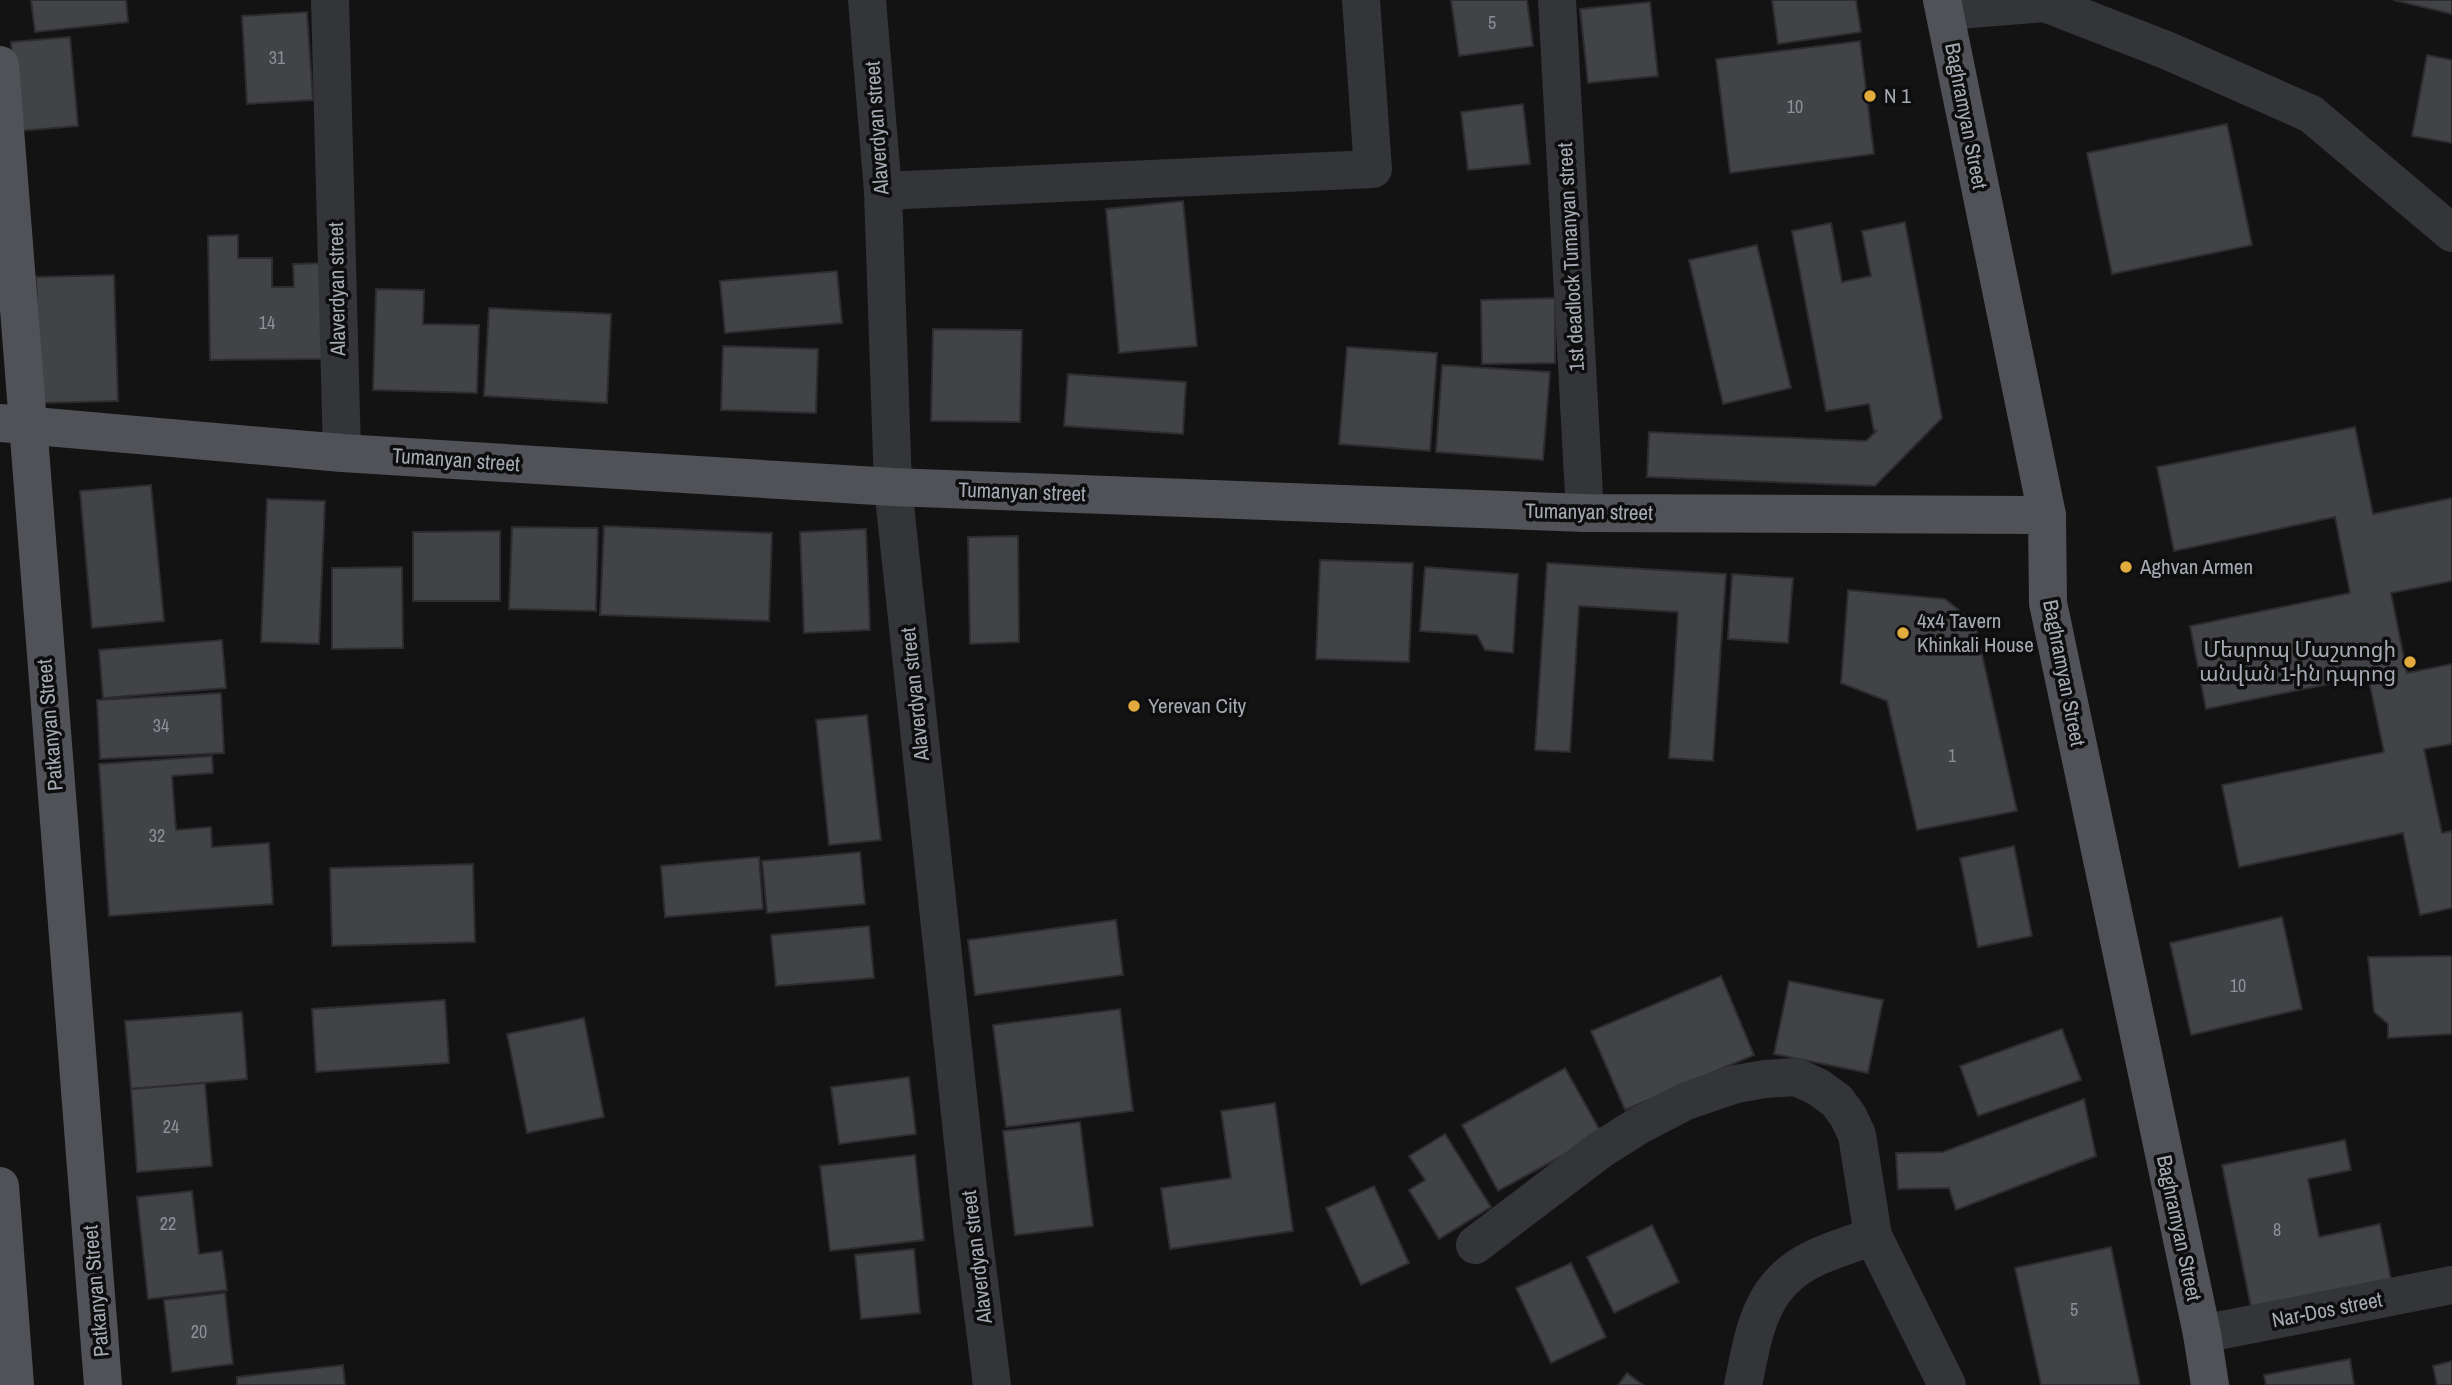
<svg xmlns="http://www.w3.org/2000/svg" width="2452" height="1385" viewBox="0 0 2452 1385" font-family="'Archivo Narrow','Noto Sans Armenian',sans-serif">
<rect width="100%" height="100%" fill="#131314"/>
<g fill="#424347" stroke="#2d2d30" stroke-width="2">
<polygon points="31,0 126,0 128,22 35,32"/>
<polygon points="1451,0 1527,0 1533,46 1459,56"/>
<polygon points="1772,0 1856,0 1861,32 1778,44"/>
<polygon points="2393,0 2452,0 2452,14"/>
<polygon points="1650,2 1658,76 1588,83 1580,9"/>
<polygon points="307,12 313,100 247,104 242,16"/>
<polygon points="70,37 78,126 19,131 11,42"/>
<polygon points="1860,41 1874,154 1730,173 1716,59"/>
<polygon points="2427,55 2452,60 2452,143 2412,136"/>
<polygon points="1523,104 1530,164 1468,170 1461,112"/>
<polygon points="2227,124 2252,245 2112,274 2087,153"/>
<polygon points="1183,201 1197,346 1119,353 1106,209"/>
<polygon points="1905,222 1942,418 1875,486 1647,477 1649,432 1866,441 1876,431 1874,431 1869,404 1826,411 1792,231 1831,223 1842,282 1871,276 1862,231"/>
<polygon points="238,235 238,258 272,258 272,287 294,287 293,264 325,263 325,359 210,360 208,236"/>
<polygon points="1757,245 1791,388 1723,404 1689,260"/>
<polygon points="837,271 842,323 725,333 720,281"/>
<polygon points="114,275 118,401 41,403 36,277"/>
<polygon points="376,289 424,290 423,324 479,325 477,393 373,390"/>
<polygon points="1555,298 1555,363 1482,364 1481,300"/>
<polygon points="489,308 611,314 607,403 484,396"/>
<polygon points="933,329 1022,330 1020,422 931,421"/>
<polygon points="723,346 818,349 816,413 721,410"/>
<polygon points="1347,347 1437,353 1430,451 1339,444"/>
<polygon points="1442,365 1550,372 1543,460 1436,452"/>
<polygon points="1068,374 1186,382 1183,434 1064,426"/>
<polygon points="2355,427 2373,514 2452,498 2452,581 2391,593 2407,673 2452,664 2452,744 2424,749 2442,833 2452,831 2452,908 2420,915 2403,833 2239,867 2222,785 2384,752 2368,676 2206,709 2190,626 2350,593 2335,517 2174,551 2157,467"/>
<polygon points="151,485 164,621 92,628 80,491"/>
<polygon points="267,499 325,501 319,644 261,642"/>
<polygon points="604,526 772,533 769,621 600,615"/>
<polygon points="512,527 598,528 596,611 509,609"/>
<polygon points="866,529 870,630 804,633 800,532"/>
<polygon points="500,531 500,601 413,601 413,532"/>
<polygon points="1018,536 1019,642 970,644 968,537"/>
<polygon points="1320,560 1413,563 1409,662 1316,659"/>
<polygon points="1547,563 1726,574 1713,761 1669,758 1678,612 1579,606 1570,752 1535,750"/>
<polygon points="402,567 403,648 332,649 332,568"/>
<polygon points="1425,567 1518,574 1513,653 1485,650 1477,635 1420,631"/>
<polygon points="1732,574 1793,578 1788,643 1728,639"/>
<polygon points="1848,590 1945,599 1975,623 2017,811 1917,830 1887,701 1841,683"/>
<polygon points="222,640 226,688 103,698 99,650"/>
<polygon points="221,693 224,753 100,759 97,700"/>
<polygon points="867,715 881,840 829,845 816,720"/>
<polygon points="212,756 213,773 172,776 176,830 211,827 212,847 269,843 273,904 109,916 99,764"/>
<polygon points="2014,846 2032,936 1978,947 1960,858"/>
<polygon points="860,852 865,904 767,913 762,861"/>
<polygon points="759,857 763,909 665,917 661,866"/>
<polygon points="473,864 475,942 332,946 330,868"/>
<polygon points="2282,917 2302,1009 2191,1035 2170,943"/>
<polygon points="1116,920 1123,975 975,995 968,940"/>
<polygon points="869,926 874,978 776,986 771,935"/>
<polygon points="2450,956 2452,957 2452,1034 2388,1038 2388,1024 2374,1012 2368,957"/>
<polygon points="1721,976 1754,1055 1625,1110 1591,1031"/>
<polygon points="1789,981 1883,1000 1868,1073 1774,1054"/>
<polygon points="445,1000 449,1063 316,1072 312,1009"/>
<polygon points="1120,1009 1133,1111 1006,1127 993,1025"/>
<polygon points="242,1012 247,1079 131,1089 125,1021"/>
<polygon points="584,1018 604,1117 527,1133 507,1034"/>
<polygon points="2062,1029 2081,1080 1978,1116 1960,1066"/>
<polygon points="1565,1068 1602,1134 1498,1191 1462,1125"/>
<polygon points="909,1077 916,1134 839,1144 831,1087"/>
<polygon points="205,1083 212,1166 137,1172 131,1089"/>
<polygon points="2084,1099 2096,1156 1956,1210 1949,1188 1898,1189 1896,1153 1943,1152"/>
<polygon points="1275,1103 1293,1231 1170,1249 1161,1188 1231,1178 1221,1111"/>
<polygon points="1080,1122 1093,1226 1015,1235 1003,1131"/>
<polygon points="1445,1134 1491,1207 1439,1239 1409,1190 1425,1180 1409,1156"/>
<polygon points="2345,1140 2351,1170 2308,1179 2319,1237 2380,1224 2392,1284 2252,1312 2222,1165"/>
<polygon points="915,1155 924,1240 830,1251 820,1166"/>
<polygon points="1374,1186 1409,1263 1361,1285 1326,1208"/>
<polygon points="192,1191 199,1254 222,1251 227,1290 148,1299 137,1197"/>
<polygon points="1652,1225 1679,1282 1614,1313 1587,1257"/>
<polygon points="2111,1247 2140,1385 2041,1385 2015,1268"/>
<polygon points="914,1249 920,1313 861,1319 855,1255"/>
<polygon points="1571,1263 1606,1337 1551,1363 1516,1288"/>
<polygon points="225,1293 233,1364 172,1372 164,1300"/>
<polygon points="2350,1359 2354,1385 2266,1385 2264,1375"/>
<polygon points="2452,1361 2452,1385 2437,1385 2433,1366"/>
<polygon points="343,1365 345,1385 237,1385 237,1377"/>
<polygon points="1627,1373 1643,1385 1618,1385"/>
</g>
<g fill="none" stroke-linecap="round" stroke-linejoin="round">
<g stroke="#343539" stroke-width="38">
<polyline points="330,0 342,453"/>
<polyline points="867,0 883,191 893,487 972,1226 992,1385"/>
<polyline points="1557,0 1585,513"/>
<polyline points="1945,11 2045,3 2166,50 2311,114 2452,233"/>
<polyline points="883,191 1373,169 1361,0"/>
<polyline points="1475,1245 1600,1150 1638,1126 1686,1101 1736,1084 1765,1079 1796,1077 1818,1087 1837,1101 1848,1116 1857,1135 1873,1236 1947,1385"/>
<polyline points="2202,1334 2452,1285"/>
<path d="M1743 1385C1754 1333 1759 1285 1813 1259 1832 1249 1854 1244 1873 1236"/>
</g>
<g stroke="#505257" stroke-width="38">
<polyline points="1942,0 2047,515 2048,603 2202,1334 2210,1385"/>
<polyline points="0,65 103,1385"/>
<polyline points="0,423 342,453 893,487 1585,513 2047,515"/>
<polyline points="0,1186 15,1385"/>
</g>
</g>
<g fill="#e1ab3e" stroke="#0e0e0f" stroke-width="2.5">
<circle cx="1870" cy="96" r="7"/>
<circle cx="2126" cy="567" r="7"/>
<circle cx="1903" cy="633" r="7"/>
<circle cx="2410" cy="662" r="7"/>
<circle cx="1134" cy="706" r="7"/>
</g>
<g text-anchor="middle" stroke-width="7" stroke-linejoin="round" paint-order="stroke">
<g font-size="18" fill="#8c9098">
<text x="1492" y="29">5</text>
<text x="277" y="64">31</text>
<text x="1795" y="113">10</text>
<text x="267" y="329">14</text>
<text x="161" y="732">34</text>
<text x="1952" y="762">1</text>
<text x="157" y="842">32</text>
<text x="2238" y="992">10</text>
<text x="171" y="1133">24</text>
<text x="168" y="1230">22</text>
<text x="2277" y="1236">8</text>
<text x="2074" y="1316">5</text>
<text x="199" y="1338">20</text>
</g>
<g font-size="21" fill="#a5aab3" stroke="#0e0e0f" text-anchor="start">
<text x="1884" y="103">N 1</text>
<text x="2140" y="574">Aghvan Armen</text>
<text x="1917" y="628">4x4 Tavern<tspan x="1917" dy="24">Khinkali House</tspan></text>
<text x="2396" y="657" text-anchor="end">Մեսրոպ Մաշտոցի<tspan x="2396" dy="24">անվան 1-ին դպրոց</tspan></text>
<text x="1148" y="713">Yerevan City</text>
</g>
<g font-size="21" fill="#a5aab3" stroke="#0e0e0f">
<text transform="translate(1966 116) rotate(79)" y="7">Baghramyan Street</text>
<text transform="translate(877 128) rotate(-94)" y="7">Alaverdyan street</text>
<text transform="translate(1571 257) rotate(-93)" y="7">1st deadlock Tumanyan street</text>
<text transform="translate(337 289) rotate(-91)" y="7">Alaverdyan street</text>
<text transform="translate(456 460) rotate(4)" y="7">Tumanyan street</text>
<text transform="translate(1022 492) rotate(2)" y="7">Tumanyan street</text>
<text transform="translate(1589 512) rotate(1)" y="7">Tumanyan street</text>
<text transform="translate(2064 673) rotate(79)" y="7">Baghramyan Street</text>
<text transform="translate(915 694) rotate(-96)" y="7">Alaverdyan street</text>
<text transform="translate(50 725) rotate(-95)" y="7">Patkanyan Street</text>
<text transform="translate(2179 1228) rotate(78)" y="7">Baghramyan Street</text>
<text transform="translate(977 1257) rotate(-97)" y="7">Alaverdyan street</text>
<text transform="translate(96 1291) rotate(-95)" y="7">Patkanyan Street</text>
<text transform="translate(2327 1310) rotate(-11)" y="7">Nar-Dos street</text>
</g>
</g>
</svg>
